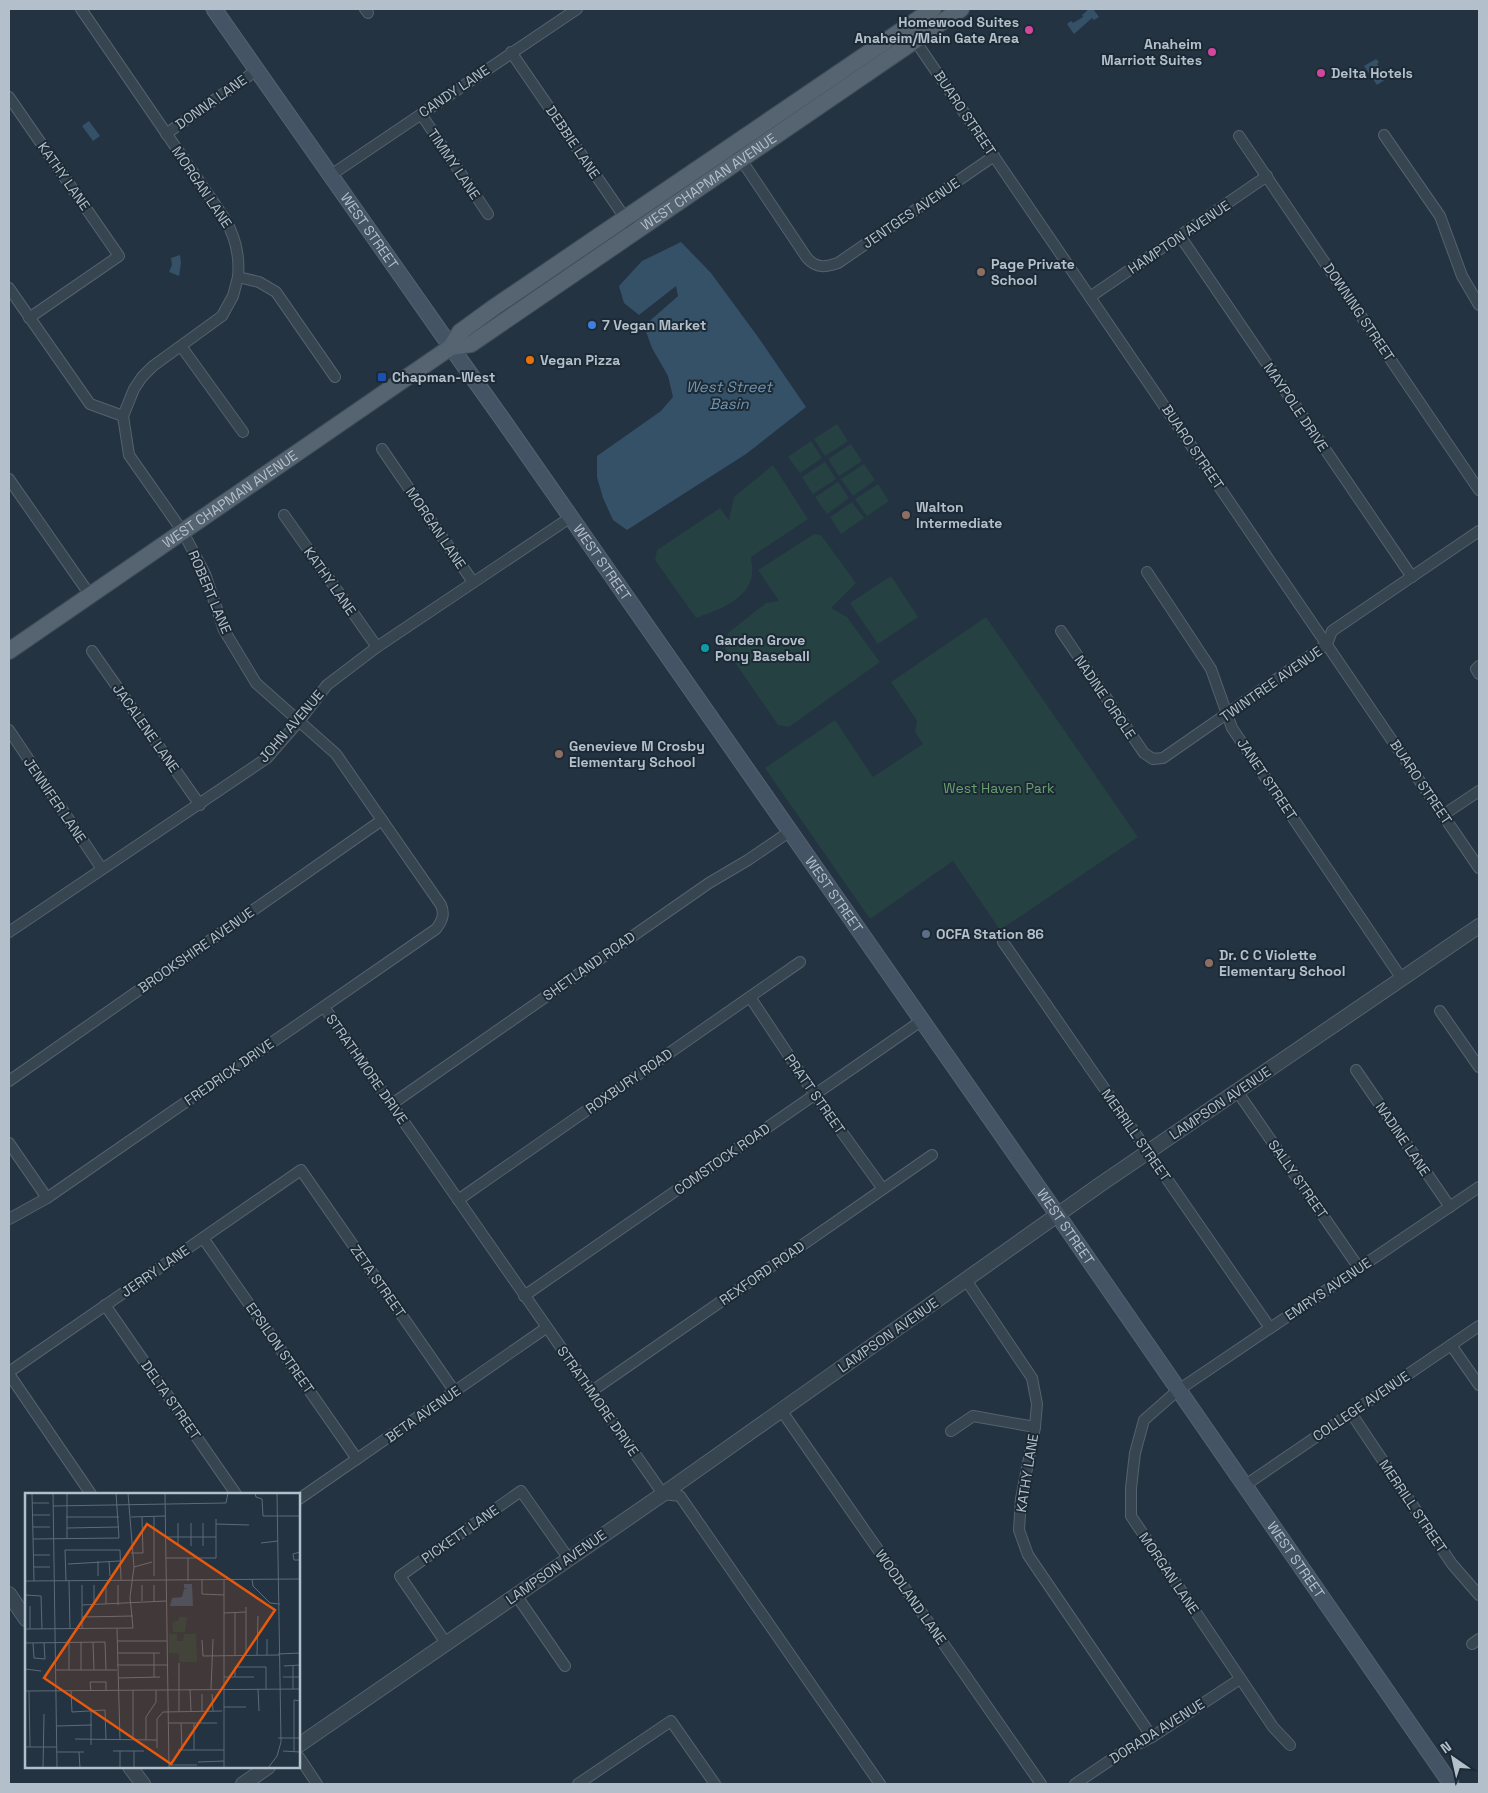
<svg xmlns="http://www.w3.org/2000/svg" width="1488" height="1793" viewBox="0 0 1488 1793" font-family="'Space Grotesk',sans-serif">
<rect width="100%" height="100%" fill="#233341"/>
<g fill="#254141">
<polygon points="837,424 848,441 825,456 814,439"/>
<polygon points="811,441 822,458 800,473 788,457"/>
<polygon points="851,444 862,461 839,476 828,459"/>
<polygon points="825,462 836,479 813,494 802,477"/>
<polygon points="864,464 875,480 853,496 841,479"/>
<path d="M773 465 808 519 751 557C751 562 753 568 752 573 751 599 716 611 696 618L655 560 657 550 720 508 729 520 734 497Z"/>
<polygon points="838,482 849,498 827,514 815,497"/>
<polygon points="878,484 889,501 867,516 855,499"/>
<polygon points="852,502 864,518 841,534 830,517"/>
<polygon points="814,534 821,535 856,583 831,608 847,617 880,662 789,727 778,725 725,648 728,633 766,603 779,601 758,570"/>
<polygon points="891,576 918,617 878,644 850,603"/>
<polygon points="986,617 1138,837 1000,930 953,861 870,919 765,768 835,720 873,777 923,744 915,732 917,721 891,682"/>
</g>
<g fill="#355168">
<polygon points="1089,9 1093,9 1099,17 1094,20 1092,18 1074,34 1067,24 1071,21 1073,23 1083,17 1082,15"/>
<polygon points="1376,59 1379,62 1377,64 1389,77 1377,85 1364,66"/>
<polygon points="89,121 100,136 93,141 82,126"/>
<polygon points="681,242 711,273 758,337 806,407 746,454 627,530 613,520 603,498 597,477 597,456 661,411 673,397 668,376 652,348 644,326 678,296 676,286 639,315 624,303 619,286 642,261"/>
<polygon points="180,255 181,263 179,276 169,272 172,265 171,258"/>
</g>
<g fill="none" stroke-linecap="round" stroke-linejoin="round">
<g stroke="#55626e" stroke-width="12">
<g id="minor">
<path d="M81 9 225 219C236 238 240 256 238 277L259 282 276 292 335 377"/>
<polyline points="365,9 368,13"/>
<polyline points="912,36 1479,868"/>
<polyline points="511,52 634,231"/>
<polyline points="9,97 119,256 29,318"/>
<polyline points="421,114 488,214"/>
<polyline points="166,134 257,70"/>
<polyline points="1384,135 1440,216 1462,276 1479,305"/>
<polyline points="1239,136 1479,490"/>
<path d="M738 155 807 258C817 269 826 267 838 263L994 156"/>
<polyline points="331,175 577,9"/>
<polyline points="1180,236 1412,577"/>
<path d="M9 288 90 404 123 416 129 455 183 532 205 574 224 630 256 683 336 754 441 905C445 915 442 921 436 929L47 1198 9 1219"/>
<polyline points="1090,297 1267,176"/>
<polyline points="181,346 243,432"/>
<polyline points="123,416 134,389 142,377 153,366 222,316 233,296 238,277"/>
<polyline points="382,449 473,582"/>
<polyline points="9,479 90,595"/>
<polyline points="284,515 377,647"/>
<polyline points="1147,572 1211,669 1232,728 1402,979"/>
<polyline points="1061,631 1144,753 1153,759 1163,758 1327,644 1332,631 1479,531"/>
<polyline points="92,651 200,805"/>
<polyline points="1479,666 1476,669 1479,674"/>
<polyline points="9,730 102,869"/>
<polyline points="1443,815 1479,791"/>
<polyline points="9,932 267,758 300,720 327,685 377,647 571,517"/>
<polyline points="1003,942 1270,1328"/>
<polyline points="750,997 815,1095 883,1189"/>
<polyline points="324,1007 663,1494 680,1496 880,1784"/>
<polyline points="1440,1011 1479,1067"/>
<polyline points="1356,1070 1450,1207"/>
<polyline points="9,1081 382,820"/>
<polyline points="1237,1091 1359,1268"/>
<polyline points="392,1104 709,883 748,860 789,832"/>
<polyline points="9,1143 47,1198"/>
<polyline points="458,1200 800,962"/>
<polyline points="203,1238 357,1459"/>
<polyline points="966,1280 1032,1378 1037,1404 1035,1427 1021,1499 1019,1530 1028,1555 1152,1737"/>
<polyline points="524,1296 921,1021"/>
<polyline points="105,1305 236,1494"/>
<polyline points="1451,1345 1479,1385"/>
<polyline points="9,1372 301,1170 455,1392"/>
<polyline points="9,1374 91,1494"/>
<polyline points="592,1391 932,1155"/>
<polyline points="781,1410 1041,1784"/>
<polyline points="1351,1413 1452,1564 1479,1595"/>
<polyline points="951,1431 973,1416 1035,1427"/>
<polyline points="1244,1486 1479,1326"/>
<polyline points="299,1499 546,1328"/>
<polyline points="516,1595 565,1666"/>
<polyline points="446,1643 400,1576 521,1491 569,1559"/>
<polyline points="1472,1644 1479,1639"/>
<polyline points="1290,1745 1273,1727 1131,1516 1131,1488 1135,1453 1144,1420 1177,1391 1479,1187"/>
<polyline points="299,1757 317,1784"/>
<polyline points="578,1784 671,1721 715,1784"/>
<polyline points="1075,1784 1121,1753 1152,1737 1240,1679"/>
</g>
</g>
<g stroke="#55626e" stroke-width="16">
<g id="tertiary">
<polyline points="9,1594 26,1619"/>
<polyline points="299,1745 663,1494 1101,1184 1479,926"/>
<polyline points="130,1767 143,1784"/>
<polyline points="243,1784 268,1767"/>
</g>
</g>
<g stroke="#55626e" stroke-width="17">
<g id="secondary">
<path id="s1" d="M214 9 451 347 503 420 1057 1214 1451 1784"/>
</g>
</g>
<g stroke="#404e59" stroke-width="18">
<g id="primary">
<path id="s2" d="M451 347 471 344 961 9"/>
<path id="s3" d="M9 651 451 347 460 332 493 308 933 9"/>
</g>
</g>
<use href="#minor" stroke="#374550" stroke-width="10"/>
<use href="#tertiary" stroke="#374550" stroke-width="14"/>
<use href="#secondary" stroke="#455464" stroke-width="15"/>
<use href="#primary" stroke="#556470" stroke-width="16"/>
</g>
<g fill="#d1479c" stroke="#1c2a35" stroke-width="2">
<circle cx="1029" cy="30" r="5"/>
<circle cx="1212" cy="52" r="5"/>
<circle cx="1321" cy="73" r="5"/>
</g>
<g fill="#8d6e63" stroke="#1c2a35" stroke-width="2">
<circle cx="981" cy="272" r="5"/>
<circle cx="906" cy="515" r="5"/>
<circle cx="559" cy="754" r="5"/>
<circle cx="1209" cy="963" r="5"/>
</g>
<circle fill="#3f7fe0" stroke="#1c2a35" stroke-width="2" cx="592" cy="325" r="5"/>
<circle fill="#e8710a" stroke="#1c2a35" stroke-width="2" cx="530" cy="360" r="5"/>
<rect fill="#1a4fb4" stroke="#1c2a35" stroke-width="2" x="377" y="372" width="10" height="10" rx="2.5"/>
<circle fill="#0f9aa8" stroke="#1c2a35" stroke-width="2" cx="705" cy="648" r="5"/>
<circle fill="#5c6f8a" stroke="#1c2a35" stroke-width="2" cx="926" cy="934" r="5"/>
<g text-anchor="middle" stroke-width="4" stroke-linejoin="round" paint-order="stroke">
<g font-size="14" font-weight="bold" fill="#b3bfcb" stroke="#1c2a35" text-anchor="start">
<text x="1019" y="27" text-anchor="end">Homewood Suites<tspan x="1019" dy="16">Anaheim/Main Gate Area</tspan></text>
<text x="1202" y="49" text-anchor="end">Anaheim<tspan x="1202" dy="16">Marriott Suites</tspan></text>
<text x="1331" y="78">Delta Hotels</text>
<text x="991" y="269">Page Private<tspan x="991" dy="16">School</tspan></text>
<text x="602" y="330">7 Vegan Market</text>
<text x="540" y="365">Vegan Pizza</text>
<text x="392" y="382">Chapman-West</text>
<text x="916" y="512">Walton<tspan x="916" dy="16">Intermediate</tspan></text>
<text x="715" y="645">Garden Grove<tspan x="715" dy="16">Pony Baseball</tspan></text>
<text x="569" y="751">Genevieve M Crosby<tspan x="569" dy="16">Elementary School</tspan></text>
<text x="936" y="939">OCFA Station 86</text>
<text x="1219" y="960">Dr. C C Violette<tspan x="1219" dy="16">Elementary School</tspan></text>
</g>
<g font-size="14" fill="#b3bfcb" stroke="#1c2a35">
<text transform="translate(454 91) rotate(-34)" y="5">CANDY LANE</text>
<text transform="translate(211 102) rotate(-35)" y="5">DONNA LANE</text>
<text transform="translate(965 113) rotate(56)" y="5">BUARO STREET</text>
<text transform="translate(573 142) rotate(56)" y="5">DEBBIE LANE</text>
<text transform="translate(454 164) rotate(56)" y="5">TIMMY LANE</text>
<text transform="translate(64 176) rotate(55)" y="5">KATHY LANE</text>
<text dy="5" stroke="none"><textPath href="#s2" startOffset="308">WEST CHAPMAN AVENUE</textPath></text>
<text transform="translate(202 187) rotate(56)" y="5">MORGAN LANE</text>
<text transform="translate(911 213) rotate(-34)" y="5">JENTGES AVENUE</text>
<text dy="5" stroke="none"><textPath href="#s1" startOffset="271">WEST STREET</textPath></text>
<text transform="translate(1179 237) rotate(-34)" y="5">HAMPTON AVENUE</text>
<text transform="translate(1359 312) rotate(56)" y="5">DOWNING STREET</text>
<text transform="translate(1296 407) rotate(56)" y="5">MAYPOLE DRIVE</text>
<text transform="translate(1193 447) rotate(56)" y="5">BUARO STREET</text>
<text dy="5" stroke="none"><textPath href="#s3" startOffset="268">WEST CHAPMAN AVENUE</textPath></text>
<text transform="translate(436 528) rotate(56)" y="5">MORGAN LANE</text>
<text dy="5" stroke="none"><textPath href="#s1" startOffset="676">WEST STREET</textPath></text>
<text transform="translate(330 581) rotate(55)" y="5">KATHY LANE</text>
<text transform="translate(210 592) rotate(67)" y="5">ROBERT LANE</text>
<text transform="translate(1271 684) rotate(-35)" y="5">TWINTREE AVENUE</text>
<text transform="translate(1105 697) rotate(56)" y="5">NADINE CIRCLE</text>
<text transform="translate(291 726) rotate(-49)" y="5">JOHN AVENUE</text>
<text transform="translate(146 728) rotate(55)" y="5">JACALENE LANE</text>
<text transform="translate(1267 779) rotate(56)" y="5">JANET STREET</text>
<text transform="translate(1421 782) rotate(56)" y="5">BUARO STREET</text>
<text transform="translate(55 800) rotate(56)" y="5">JENNIFER LANE</text>
<text dy="5" stroke="none"><textPath href="#s1" startOffset="1081">WEST STREET</textPath></text>
<text transform="translate(196 950) rotate(-35)" y="5">BROOKSHIRE AVENUE</text>
<text transform="translate(589 966) rotate(-35)" y="5">SHETLAND ROAD</text>
<text transform="translate(367 1069) rotate(55)" y="5">STRATHMORE DRIVE</text>
<text transform="translate(229 1072) rotate(-35)" y="5">FREDRICK DRIVE</text>
<text transform="translate(629 1081) rotate(-35)" y="5">ROXBURY ROAD</text>
<text transform="translate(815 1094) rotate(55)" y="5">PRATT STREET</text>
<text transform="translate(1220 1103) rotate(-34)" y="5">LAMPSON AVENUE</text>
<text transform="translate(1136 1135) rotate(55)" y="5">MERRILL STREET</text>
<text transform="translate(1403 1139) rotate(56)" y="5">NADINE LANE</text>
<text transform="translate(722 1159) rotate(-35)" y="5">COMSTOCK ROAD</text>
<text transform="translate(1298 1179) rotate(55)" y="5">SALLY STREET</text>
<text dy="5" stroke="none"><textPath href="#s1" startOffset="1486">WEST STREET</textPath></text>
<text transform="translate(155 1271) rotate(-35)" y="5">JERRY LANE</text>
<text transform="translate(762 1273) rotate(-35)" y="5">REXFORD ROAD</text>
<text transform="translate(378 1281) rotate(55)" y="5">ZETA STREET</text>
<text transform="translate(1328 1289) rotate(-34)" y="5">EMRYS AVENUE</text>
<text transform="translate(888 1335) rotate(-35)" y="5">LAMPSON AVENUE</text>
<text transform="translate(280 1348) rotate(55)" y="5">EPSILON STREET</text>
<text transform="translate(171 1400) rotate(55)" y="5">DELTA STREET</text>
<text transform="translate(598 1401) rotate(55)" y="5">STRATHMORE DRIVE</text>
<text transform="translate(1361 1406) rotate(-34)" y="5">COLLEGE AVENUE</text>
<text transform="translate(423 1414) rotate(-35)" y="5">BETA AVENUE</text>
<text transform="translate(1027 1473) rotate(-81)" y="5">KATHY LANE</text>
<text transform="translate(1413 1506) rotate(56)" y="5">MERRILL STREET</text>
<text transform="translate(460 1534) rotate(-35)" y="5">PICKETT LANE</text>
<text dy="5" stroke="none"><textPath href="#s1" startOffset="1891">WEST STREET</textPath></text>
<text transform="translate(556 1567) rotate(-35)" y="5">LAMPSON AVENUE</text>
<text transform="translate(1169 1573) rotate(56)" y="5">MORGAN LANE</text>
<text transform="translate(911 1597) rotate(55)" y="5">WOODLAND LANE</text>
<text transform="translate(1157 1731) rotate(-32)" y="5">DORADA AVENUE</text>
</g>
<g font-size="14" fill="#699e6e" stroke="#1c2a35">
<text x="999" y="793">West Haven Park</text>
</g>
<g font-size="15" font-style="italic" fill="#7194b0" stroke="#1c2a35">
<text x="729" y="392">West Street<tspan x="729" dy="17">Basin</tspan></text>
</g>
</g>
<g transform="translate(25 1493)">
<rect width="275" height="275" fill="#233341"/>
<path d="M154 124H162L160 139H148L147 129 154 127ZM144 141H152V148H158L159 141H171L172 169H154V160H144Z" fill="#254141"/>
<path d="M159 91H167L168 113H145L147 105 157 104 159 96 163 95H159Z" fill="#355168"/>
<path fill="none" stroke="#5d6b78" stroke-width="1" d="M7 0 9 88M28 0 32 275M140 0 144 275M230 0 231 4 237 6 238 23H275M7 10H24M28 13 201 10 203 0M8 22H25M41 24H94M106 24 140 23M129 24V83M153 30V53M166 30V53M178 30V53M191 31 224 32M8 34H25M42 35 94 34M140 44H191M8 46 94 45 91 0M42 46V0M236 50 253 48M275 59 268 61 269 67H275M106 60H118L117 24M8 62H25M141 65H191V26M163 65V88M73 68V83M84 68 85 83M43 71 95 68M8 74H25M109 74 127 69M177 86V101L199 102M199 86V275M227 86 228 93 245 110 255 111M0 88 275 86M41 88 40 57H95L96 87M44 88 45 136M57 92V136M69 92V111M93 92V112M117 92V108M129 92V108M0 102 16 103 17 136M81 111V92M57 112 141 108M5 113V136M221 114V162M199 120 221 119M210 120V162M57 124 108 123M0 136 108 135 105 104 109 74 103 0M92 136 95 247M242 146V162M177 147 178 163 255 162M92 148H142M44 149V177M56 149V177M68 149 69 177M0 150 80 149 81 177M8 150 9 165 20 166 19 150M92 160H135M129 160V184M253 161 275 160M232 162 233 123M154 170V218M92 172H142M268 172V196M259 173 275 172M0 176 16 178M31 177H92M199 184H229M210 184V174H241V196M258 184H275M93 185 135 184M165 196 166 218M186 196 188 146M233 196 234 218M108 197V246M0 198 275 196M4 198 5 254M46 198 47 219 80 217 81 247M66 198 65 189H81V198M177 201V218M187 201 188 218M199 214H221M66 217V252M143 230H192M156 230 157 257M169 230V257M32 233 67 232M253 245H275M50 246 132 247M121 247V224L131 209V197M0 254H32M132 255V226L138 219 197 218M153 257H199M88 258H119M95 258V275M109 258V275M258 258 275 259M32 259H59M54 259 55 275M269 259V207L275 208M173 269 199 268M144 272H172M18 275 19 221M243 275 252 263 256 249 252 0"/>
<path fill="#e8590c" fill-opacity="0.15" stroke="#e8590c" stroke-width="2.5" d="M122 31 250 117 146 271 19 185Z"/>
<rect width="275" height="275" fill="none" stroke="#b3bfcb" stroke-width="2.5"/>
</g>
<rect width="1488" height="1793" fill="none" stroke="#b3bfcb" stroke-width="20"/>
<g transform="translate(1453 1758) rotate(326)" stroke="#1c2a35" stroke-width="4" paint-order="stroke">
<path d="M0-4L9 19L0 12L-9 19Z" fill="#b3bfcb"/>
<text y="-8" font-size="14" font-weight="bold" text-anchor="middle" fill="#b3bfcb">N</text>
</g>
</svg>
